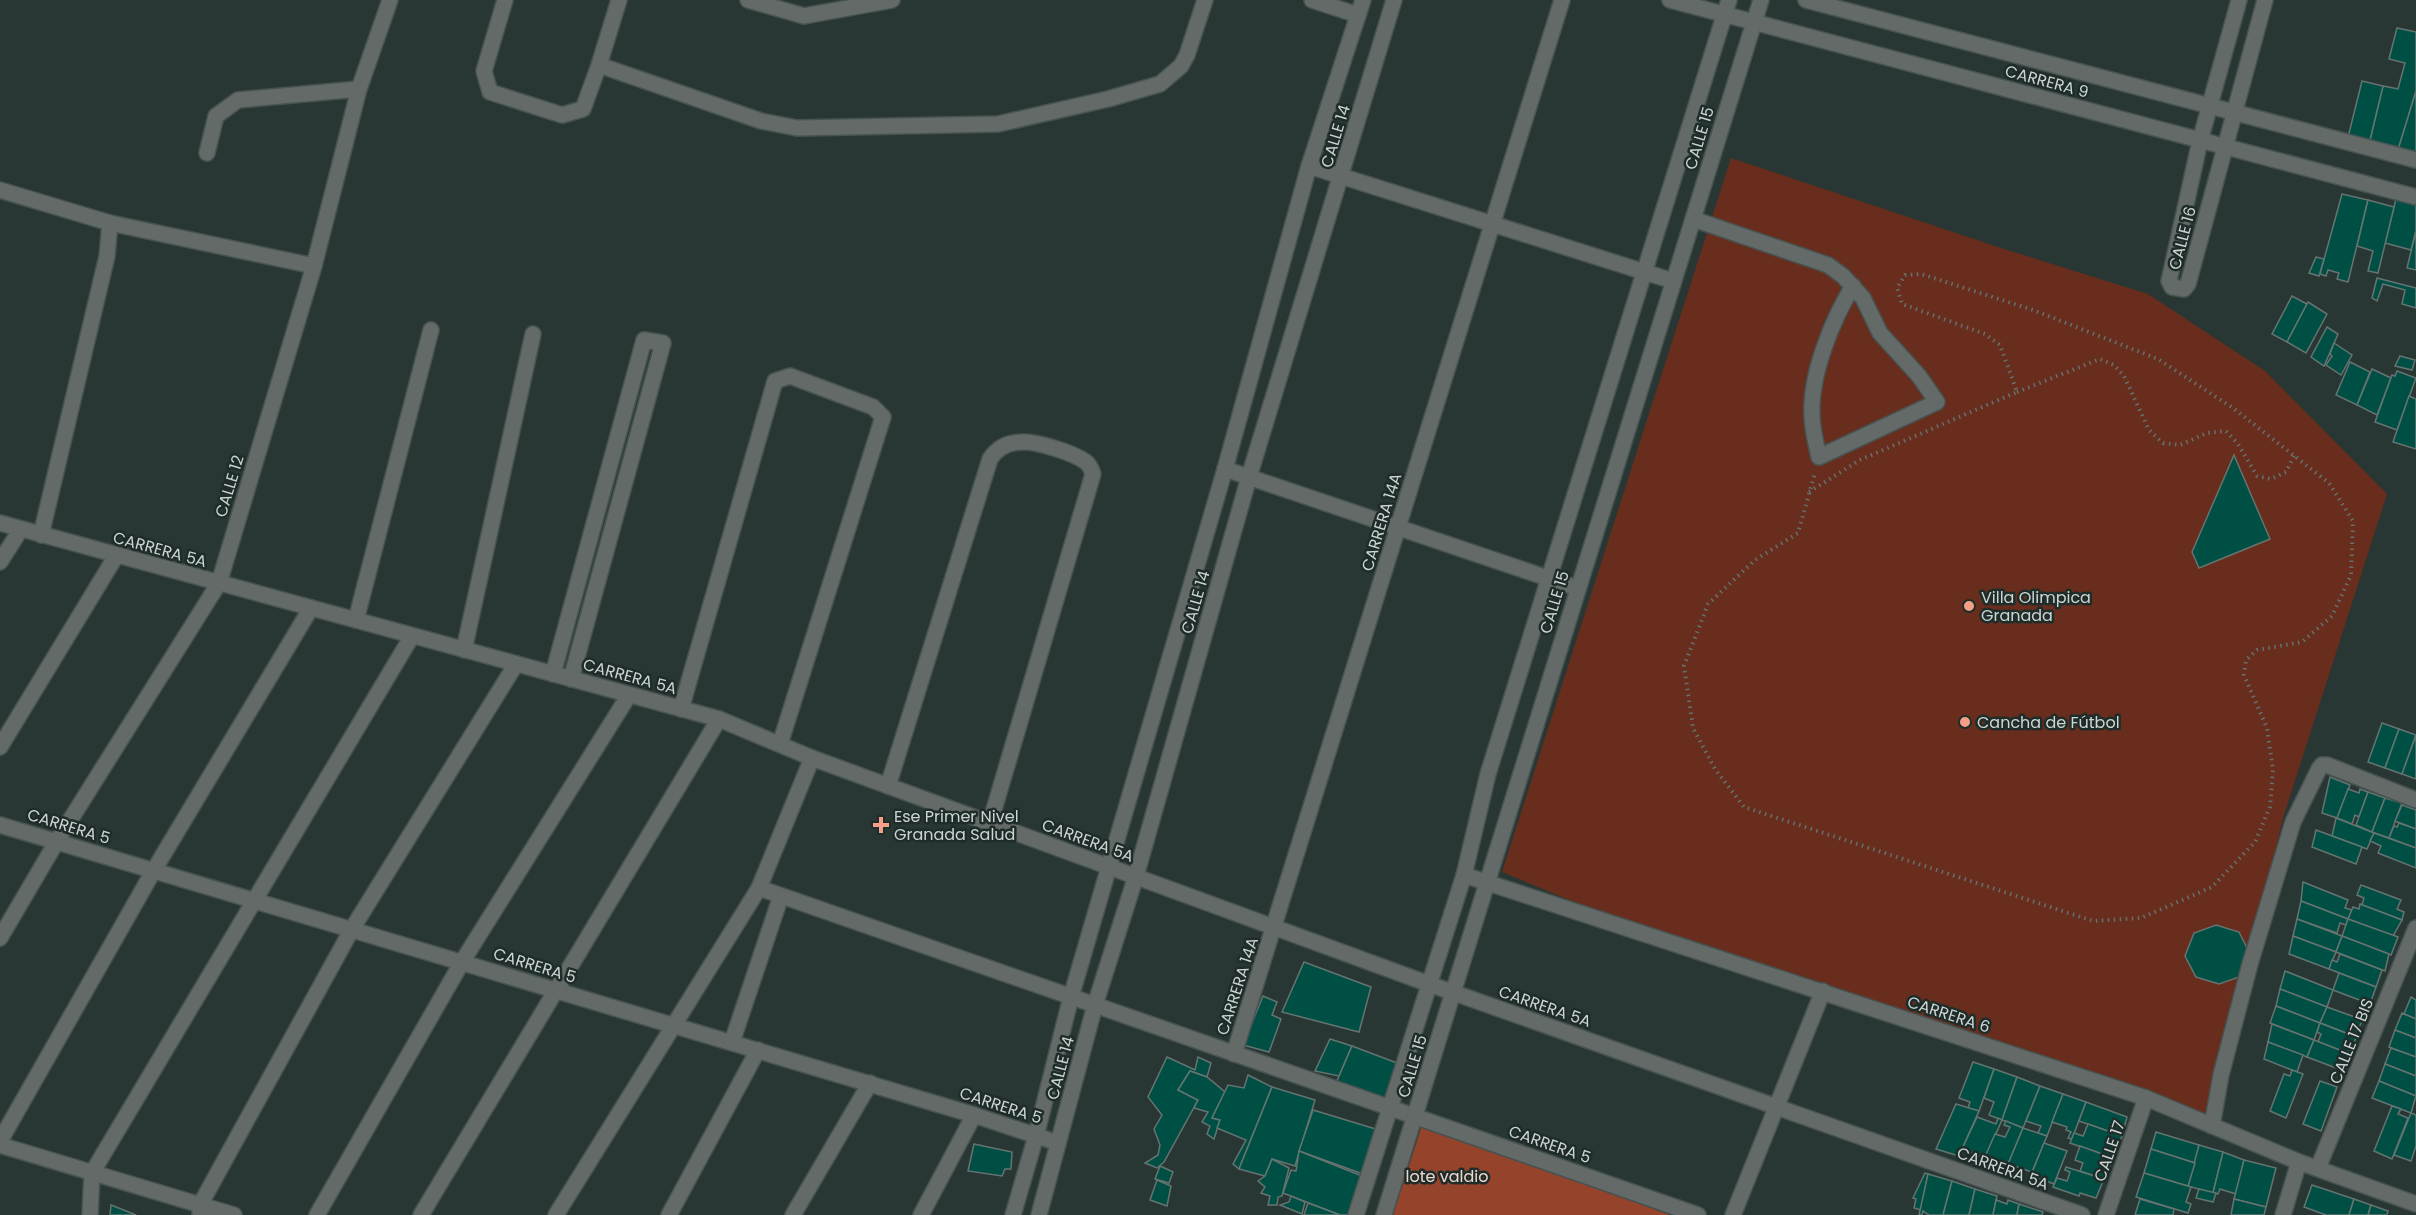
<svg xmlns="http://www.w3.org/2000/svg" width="2416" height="1215" viewBox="0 0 2416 1215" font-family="Poppins,sans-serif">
<rect width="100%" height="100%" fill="#293734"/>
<polygon fill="#682d1c" points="1731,158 2001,248 2148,294 2265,371 2387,494 2283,818 2211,1124 1660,938 1502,872"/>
<polygon fill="#95432b" points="1422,1125 1670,1215 1393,1215"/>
<g fill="#004f44" stroke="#657471" stroke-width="1.5">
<polygon points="2397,28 2416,32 2416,91 2398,150 2369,144 2383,86 2398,89 2405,63 2389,59"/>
<polygon points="2362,81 2383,86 2369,144 2347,141"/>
<polygon points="2416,91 2416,155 2398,150"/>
<polygon points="2342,194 2368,200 2348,282 2337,279 2339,273 2328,270 2326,276 2320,274"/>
<polygon points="2396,199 2416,204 2416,231 2411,250 2385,243"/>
<polygon points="2368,200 2394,207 2378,273 2368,271 2373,251 2357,246"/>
<polygon points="2416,231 2416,270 2407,268"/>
<polygon points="2316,257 2324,259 2319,276 2309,273"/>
<polygon points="2377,278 2416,288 2416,308 2402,304 2405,290 2383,284 2377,301 2372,298"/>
<polygon points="2292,296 2307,304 2287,342 2272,334"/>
<polygon points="2308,302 2327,314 2306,353 2287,342"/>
<polygon points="2327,327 2338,334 2324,366 2311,357"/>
<polygon points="2334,343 2352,355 2341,375 2326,365 2332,356 2330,354"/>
<polygon points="2400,356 2415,360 2412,370 2395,366"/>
<polygon points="2350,362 2370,372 2357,405 2336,395"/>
<polygon points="2372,369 2391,378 2377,415 2357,405"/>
<polygon points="2397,371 2416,378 2397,430 2375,422 2392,375 2395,376"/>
<polygon points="2409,396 2416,399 2416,449 2393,442"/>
<polygon points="2234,455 2270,539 2199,568 2192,552"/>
<polygon points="2382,723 2399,729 2385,768 2368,762"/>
<polygon points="2399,729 2416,735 2402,774 2385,768"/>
<polygon points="2416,735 2416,779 2402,774"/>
<polygon points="2330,777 2350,785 2337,818 2322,813"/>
<polygon points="2348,789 2359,793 2360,789 2368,792 2359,817 2355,815 2352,824 2337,818"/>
<polygon points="2368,792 2385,798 2372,832 2356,825"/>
<polygon points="2385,798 2402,803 2389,838 2372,832"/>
<polygon points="2402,805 2416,810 2416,829 2395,821"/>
<polygon points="2336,818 2374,833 2367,849 2332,836"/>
<polygon points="2399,823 2416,829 2416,848 2389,838 2394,826 2397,827"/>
<polygon points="2316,830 2362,847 2356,864 2312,847"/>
<polygon points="2374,833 2416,848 2416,868 2378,853 2381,846 2370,841"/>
<polygon points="2303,882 2348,900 2345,908 2352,910 2348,919 2301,901"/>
<polygon points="2361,885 2401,900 2397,909 2404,912 2402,920 2362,905 2364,898 2357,895"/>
<polygon points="2301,901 2348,919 2346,925 2340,923 2337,933 2297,919"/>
<polygon points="2360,904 2402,920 2393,936 2348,919 2353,907 2359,909"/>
<polygon points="2297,919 2342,936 2336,952 2293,936"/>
<polygon points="2348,919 2398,937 2391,955 2342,936"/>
<polygon points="2216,925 2239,932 2250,954 2242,976 2219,984 2196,977 2185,956 2194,933"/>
<polygon points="2293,936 2336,952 2329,969 2289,954"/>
<polygon points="2342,936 2389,954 2385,971 2336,952"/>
<polygon points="2340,954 2382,970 2376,987 2329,969 2332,960 2337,962"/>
<polygon points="1304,962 1371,987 1359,1032 1282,1012"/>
<polygon points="2285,971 2333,990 2327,1007 2280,989"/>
<polygon points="2339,973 2376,987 2370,1004 2333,990"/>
<polygon points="2280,989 2327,1007 2320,1023 2276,1006"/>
<polygon points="1263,996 1277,1002 1272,1015 1281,1019 1269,1052 1243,1045"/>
<polygon points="2411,997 2416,1000 2416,1019 2404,1014"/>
<polygon points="2276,1006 2320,1023 2314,1040 2270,1023"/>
<polygon points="2327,1007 2363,1020 2354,1036 2320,1023"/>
<polygon points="2402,1013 2416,1019 2416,1038 2395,1030"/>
<polygon points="2320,1023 2356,1037 2354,1043 2352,1042 2347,1053 2318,1042 2321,1034 2317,1032"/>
<polygon points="2272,1024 2314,1040 2307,1057 2268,1042"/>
<polygon points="2395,1030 2416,1038 2416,1057 2389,1047"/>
<polygon points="1330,1039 1352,1046 1339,1076 1315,1071"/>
<polygon points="2314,1040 2350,1054 2344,1071 2307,1057"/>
<polygon points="2268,1042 2303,1055 2297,1072 2264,1059"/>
<polygon points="1352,1046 1397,1063 1386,1098 1336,1083"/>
<polygon points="2391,1048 2416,1057 2416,1076 2385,1064"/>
<polygon points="1167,1057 1195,1070 1198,1057 1211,1063 1207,1077 1190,1071 1178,1090 1198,1100 1164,1162 1157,1168 1145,1163 1158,1155 1160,1145 1154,1129 1162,1115 1148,1097"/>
<polygon points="1973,1062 1994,1069 1979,1111 1968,1108 1970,1102 1959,1098"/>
<polygon points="2385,1064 2416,1076 2416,1096 2379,1081"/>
<polygon points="1994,1069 2017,1077 2002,1120 1989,1115 1994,1102 1984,1098"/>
<polygon points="2292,1070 2303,1074 2286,1118 2270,1111 2284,1074 2290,1076"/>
<polygon points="1190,1071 1207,1077 1225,1092 1212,1118 1220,1120 1214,1139 1207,1134 1210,1126 1202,1122 1208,1112 1194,1108 1198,1100 1178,1090"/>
<polygon points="1248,1075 1272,1087 1239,1169 1233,1164 1246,1140 1217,1128 1220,1120 1212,1118 1228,1085 1244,1088"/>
<polygon points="2017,1077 2040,1086 2023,1128 2002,1120"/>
<polygon points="2320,1081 2337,1087 2321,1131 2303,1124"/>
<polygon points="2379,1081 2416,1096 2411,1113 2372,1098"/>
<polygon points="2040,1086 2063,1094 2047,1136 2038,1133 2041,1126 2026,1121"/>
<polygon points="1272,1087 1315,1100 1295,1166 1272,1159 1265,1176 1239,1169"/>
<polygon points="2063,1094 2086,1102 2072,1139 2068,1138 2071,1132 2066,1130 2067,1127 2052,1122"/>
<polygon points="2086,1102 2127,1117 2122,1136 2079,1121"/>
<polygon points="1956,1104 1979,1111 1959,1156 1936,1149"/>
<polygon points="2392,1106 2401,1109 2398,1114 2408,1118 2392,1159 2374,1151"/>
<polygon points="1313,1110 1379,1130 1363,1174 1299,1151"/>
<polygon points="2411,1113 2416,1115 2416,1146 2411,1161 2394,1155"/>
<polygon points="1977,1117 1996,1124 1998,1118 2002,1120 1985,1158 1962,1149"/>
<polygon points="2006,1121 2023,1128 2007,1167 1984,1159 1995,1134 2005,1137 2010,1127 2004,1125"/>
<polygon points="2088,1124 2122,1136 2113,1158 2070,1143 2074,1133 2083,1136"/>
<polygon points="2023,1128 2047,1136 2032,1172 2008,1164"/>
<polygon points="2156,1132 2199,1145 2195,1163 2151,1149"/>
<polygon points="2044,1143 2067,1151 2054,1184 2031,1175"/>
<polygon points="974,1144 1012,1152 1011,1169 1005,1169 1002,1176 968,1171"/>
<polygon points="2199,1145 2223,1152 2213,1193 2188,1186"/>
<polygon points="2080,1146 2113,1158 2104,1179 2080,1171 2083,1163 2075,1160"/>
<polygon points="2151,1149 2195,1163 2188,1186 2144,1173"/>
<polygon points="1299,1151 1362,1176 1351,1215 1340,1215 1283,1193 1291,1170 1296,1171"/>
<polygon points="2223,1152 2244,1160 2236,1194 2220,1189 2218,1194 2213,1193"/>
<polygon points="1272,1159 1289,1168 1282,1196 1278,1197 1277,1205 1268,1205 1270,1196 1261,1193 1265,1187 1258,1181 1265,1176"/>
<polygon points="2244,1160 2276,1168 2266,1207 2234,1199"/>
<polygon points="1160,1166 1173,1172 1169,1183 1155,1179"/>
<polygon points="2066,1167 2104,1179 2096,1198 2080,1193 2079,1196 2053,1187 2057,1178 2067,1181 2070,1172 2065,1170"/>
<polygon points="1925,1173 1928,1174 1921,1210 1914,1208 1916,1199 1913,1198"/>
<polygon points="2144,1173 2191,1187 2186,1202 2191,1204 2188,1213 2136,1197"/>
<polygon points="1928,1174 1952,1181 1943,1215 1929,1215 1923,1211 1922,1215 1919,1215"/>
<polygon points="1157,1180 1171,1186 1167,1206 1150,1200"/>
<polygon points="1952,1181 1975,1189 1969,1215 1943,1215"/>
<polygon points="2312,1185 2354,1199 2349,1215 2326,1215 2304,1207"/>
<polygon points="1975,1189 1997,1196 1993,1215 1969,1215"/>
<polygon points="2199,1189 2216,1193 2213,1202 2196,1198"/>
<polygon points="1291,1196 1305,1202 1302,1214 1280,1205 1289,1202"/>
<polygon points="2140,1199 2174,1209 2173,1215 2135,1215"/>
<polygon points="2234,1199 2266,1207 2264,1215 2231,1215"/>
<polygon points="2354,1199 2371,1205 2368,1215 2349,1215"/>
<polygon points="1996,1200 2007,1204 2008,1200 2019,1204 2017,1215 1993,1215"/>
<polygon points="1308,1203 1340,1215 1304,1215"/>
<polygon points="2019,1204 2043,1212 2042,1215 2017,1215"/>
<polygon points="111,1205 136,1215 110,1215"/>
<polygon points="2371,1205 2388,1211 2387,1215 2368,1215"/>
</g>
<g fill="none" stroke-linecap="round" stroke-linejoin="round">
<g stroke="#475351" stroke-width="18">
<g id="minor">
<polyline points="505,0 484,71 490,92 562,115 583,109 599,65 619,0"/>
<polyline points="748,0 804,16 892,0"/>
<polyline points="1312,0 1358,15"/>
<polyline points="1670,0 2416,197"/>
<polyline points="1806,0 2416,160"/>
<polyline points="2239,0 2200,141 2169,281 2172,287 2184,289 2188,284 2265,0"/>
<polyline points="599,65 761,121 797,128 998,124 1108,99 1160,84 1181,66 1187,55 1205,0"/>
<polyline points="207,153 216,116 238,100 359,89"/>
<polyline points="1309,166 1673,281"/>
<polyline points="0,190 110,223"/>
<path d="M1693 219 1828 265 1843 276 1863 298 1880 333 1919 376 1937 402 1819 457C1816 444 1812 429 1812 415 1810 375 1832 320 1853 286"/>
<polyline points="1225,469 1577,588"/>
<polyline points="0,523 719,719 812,758 1429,984 2082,1215"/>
<polyline points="41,535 107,256 110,223 314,266"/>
<polyline points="0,562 21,529"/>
<polyline points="356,620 431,330"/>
<polyline points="464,650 533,334"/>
<polyline points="553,674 644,340 663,343 571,679"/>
<polyline points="681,709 775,381 790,376 873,407 883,417 780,744"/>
<polyline points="0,747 116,556"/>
<path d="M888 786 990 459C997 448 1008 442 1022 442 1036 441 1074 453 1086 462 1090 465 1091 469 1093 474L990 823"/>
<polyline points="0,825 974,1115 1058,1143"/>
<polyline points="1464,875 2146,1098 2299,1162 2416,1204"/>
<polyline points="759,888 1698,1215"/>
<polyline points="0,938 57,841 219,583 314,266 359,89 390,0"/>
<polyline points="732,1042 781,896"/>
<polyline points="1234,1054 1562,0"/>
<polyline points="2212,1126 2221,1075 2250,964 2293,822 2319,769 2322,765 2327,765 2416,800"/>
<polyline points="0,1141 154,870 311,608"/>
<polyline points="0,1145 234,1215"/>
<polyline points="2318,1168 2416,928"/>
<polyline points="90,1215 92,1173 412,636"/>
<polyline points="200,1215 200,1205 352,929 516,664"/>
<polyline points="317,1215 462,962 629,695"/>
<polyline points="421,1215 719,719"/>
<polyline points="556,1215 759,888 812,758"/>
<polyline points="669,1215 758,1050"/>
<polyline points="793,1215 870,1083"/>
<polyline points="921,1215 974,1115"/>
<polyline points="1013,1215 1036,1136 1071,997 1225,469 1309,166 1363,0"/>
<polyline points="1039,1215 1095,1005 1136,876 1249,477 1394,0"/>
<polyline points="1356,1215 1464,875 1488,774 1729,0"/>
<polyline points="1384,1215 1761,0"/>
<polyline points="1733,1215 1823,991"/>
<polyline points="2106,1215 2146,1098"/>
<polyline points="2283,1215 2299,1162"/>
</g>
</g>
<g stroke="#66716f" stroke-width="4" stroke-dasharray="1.5 4.5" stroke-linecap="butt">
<polyline points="2017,392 2100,359 2114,365 2124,376 2149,430 2163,443 2180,445 2207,433 2226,431 2238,444 2257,476 2271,479 2286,472 2294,456"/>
<polyline points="1809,492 1860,460 2017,392 2000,345 1985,334 1902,304 1897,288 1905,275 1921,274 2033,310 2158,359 2233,408 2329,483 2353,521 2351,575 2332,616 2302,642 2257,650 2246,660 2244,675 2267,728 2273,770 2270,807 2255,842 2212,887 2141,918 2093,921 1744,807 1715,769 1693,728 1684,666 1708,604 1755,560 1798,533 1815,473"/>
</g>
<use href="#minor" stroke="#636a68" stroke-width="15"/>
</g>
<g fill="#f49f86" stroke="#1f2d2a" stroke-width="2">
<circle cx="1969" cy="606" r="6"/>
<circle cx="1965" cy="722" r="6"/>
<path d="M878 816h6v6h6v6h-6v6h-6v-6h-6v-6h6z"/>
</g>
<g text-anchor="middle" stroke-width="5" stroke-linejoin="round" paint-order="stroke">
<g font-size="16" fill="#cdd5d3" stroke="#1f2d2a">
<text transform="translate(2047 81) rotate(15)" y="6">CARRERA 9</text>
<text transform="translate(1335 136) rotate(-73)" y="6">CALLE 14</text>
<text transform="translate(1699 138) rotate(-73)" y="6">CALLE 15</text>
<text transform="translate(2182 238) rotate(-75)" y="6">CALLE 16</text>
<text transform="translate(229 486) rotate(-73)" y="6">CALLE 12</text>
<text transform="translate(1381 522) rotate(-73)" y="6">CARRERA 14A</text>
<text transform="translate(160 549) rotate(15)" y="6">CARRERA 5A</text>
<text transform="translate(1195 602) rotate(-74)" y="6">CALLE 14</text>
<text transform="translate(1554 602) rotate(-73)" y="6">CALLE 15</text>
<text transform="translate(630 676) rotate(15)" y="6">CARRERA 5A</text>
<text transform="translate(69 826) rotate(17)" y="6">CARRERA 5</text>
<text transform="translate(1088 840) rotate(20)" y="6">CARRERA 5A</text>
<text transform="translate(535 965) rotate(17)" y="6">CARRERA 5</text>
<text transform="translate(1237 986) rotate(-72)" y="6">CARRERA 14A</text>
<text transform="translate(1545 1006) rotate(19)" y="6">CARRERA 5A</text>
<text transform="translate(1949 1014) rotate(18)" y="6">CARRERA 6</text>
<text transform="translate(2351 1041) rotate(-68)" y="6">CALLE 17 BIS</text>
<text transform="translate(1412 1066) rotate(-73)" y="6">CALLE 15</text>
<text transform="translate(1060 1068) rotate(-75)" y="6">CALLE 14</text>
<text transform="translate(1001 1105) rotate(18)" y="6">CARRERA 5</text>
<text transform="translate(1550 1144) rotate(19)" y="6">CARRERA 5</text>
<text transform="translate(2109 1151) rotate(-71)" y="6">CALLE 17</text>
<text transform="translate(2003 1168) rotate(20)" y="6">CARRERA 5A</text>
</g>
<g font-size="16" fill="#cdd5d3" stroke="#1f2d2a" text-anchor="start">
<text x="1981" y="603">Villa Olimpica<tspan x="1981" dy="18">Granada</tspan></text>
<text x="1977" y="728">Cancha de Fútbol</text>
<text x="894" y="822">Ese Primer Nivel<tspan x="894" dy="18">Granada Salud</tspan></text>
</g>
<g font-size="16" fill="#f0d8d0" stroke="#1f2d2a">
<text x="1447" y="1182">lote valdio</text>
</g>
</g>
</svg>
